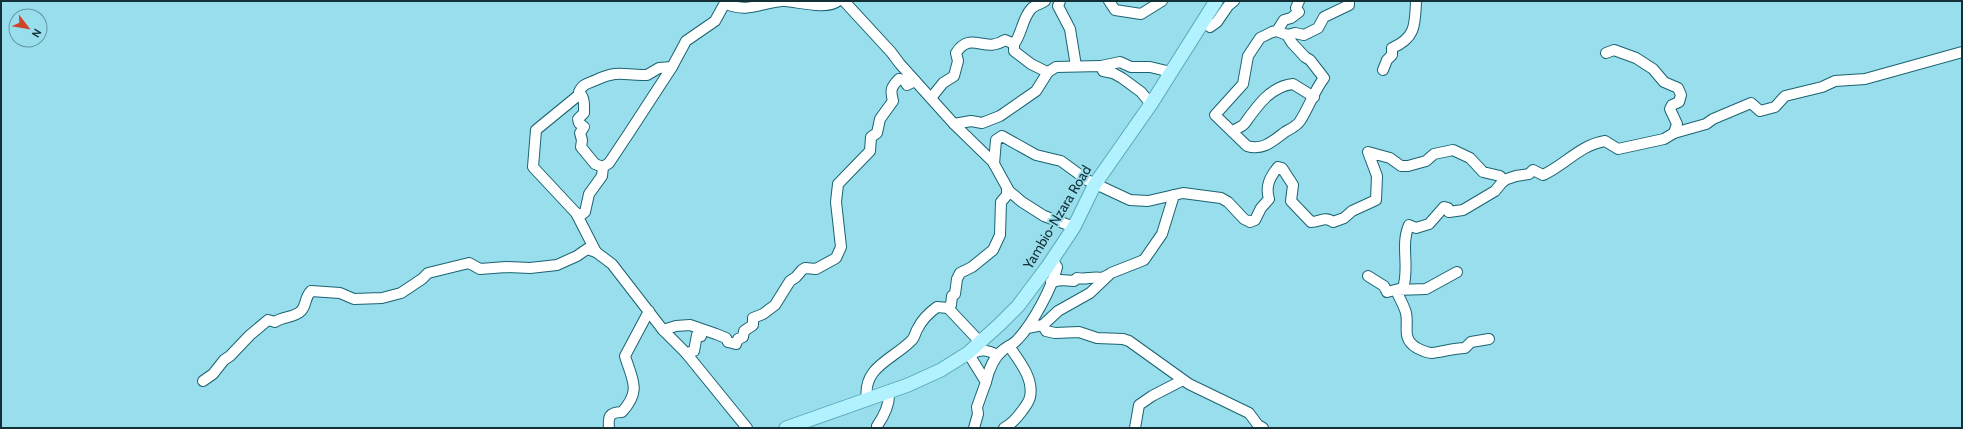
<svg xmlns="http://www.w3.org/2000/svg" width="1963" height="429" viewBox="0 0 1963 429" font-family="Cabin,sans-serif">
<rect width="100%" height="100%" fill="#99deed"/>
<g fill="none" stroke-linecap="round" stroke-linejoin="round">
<g stroke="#1a6370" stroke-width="12">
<g id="minor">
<path d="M785 1C799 2 827 10 838 1"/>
<polyline points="844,1 891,52 900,64 954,124 993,162 1009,191 1022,202 1044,216 1074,227"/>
<polyline points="1060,1 1058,6 1070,29 1076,66"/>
<polyline points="1109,1 1115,10 1141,14 1162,1"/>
<path d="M726 4C749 13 759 3 782 1"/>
<polyline points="1204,21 1210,27 1217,22 1228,6 1234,1"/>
<polyline points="1277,31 1284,20 1291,18 1299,12 1296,8 1299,1"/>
<path d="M1287 35 1292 43 1305 57 1310 60 1324 78C1314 91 1309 107 1300 121 1297 126 1290 129 1285 132 1273 141 1263 151 1247 146L1215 115 1243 84 1248 56 1260 38 1272 32 1277 31 1287 35 1295 33 1304 35 1318 28 1324 17 1349 5V1"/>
<path d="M1014 44C1022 34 1022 19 1031 9 1034 5 1041 4 1045 1"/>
<polyline points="1606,53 1614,50 1636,58 1653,69 1664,82 1678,88 1681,95 1679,102 1672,105 1670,109 1677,124 1674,133"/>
<polyline points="1101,66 1120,62 1131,67 1150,67 1171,72"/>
<path d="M1383 70 1387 60 1392 55V48C1416 38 1415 24 1416 1"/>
<polyline points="580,94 536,130 533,167 576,213 596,252 612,264 663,330 686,353 747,428"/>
<path d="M931 98 943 83 954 76 958 61 956 53C971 30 984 54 1005 40L1014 44V51L1031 64 1047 72"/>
<polyline points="954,124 971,121 982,123 1000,116 1036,91 1048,72 1056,67 1101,66 1103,71 1113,73 1122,78 1141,92 1151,104"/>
<path d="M1233 132C1236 127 1242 128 1245 123 1257 106 1271 86 1293 84L1314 97"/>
<path d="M994 164 996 140 1002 136 1036 155 1061 161 1087 180 1130 200 1148 201 1183 193 1221 198 1228 202 1244 219 1250 222 1255 220 1261 208 1269 199C1265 186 1270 177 1278 167L1282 168 1293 185 1291 201 1311 222C1320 222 1325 216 1333 222L1344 218 1352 211 1376 200 1377 176 1368 152 1390 158 1401 166H1408L1426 161 1434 154 1453 150 1470 158 1483 172 1500 176 1504 181"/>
<path d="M603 167 595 164 581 147 582 140 580 133 584 127 579 123 578 119 584 113C584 105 585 98 579 92 582 84 589 83 596 80 620 69 624 76 647 75L659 68 672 67"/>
<polyline points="576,213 581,215 585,212 589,194 602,176 603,167 609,163 629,133 672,67 686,41 715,21 726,1"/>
<path d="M1457 272 1426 289 1396 290C1399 298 1404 305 1406 313 1409 326 1401 339 1417 348 1421 350 1427 353 1432 353 1443 352 1453 348 1465 348L1471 342 1489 339"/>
<path d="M1368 276 1384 286 1387 292 1403 288C1410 267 1400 245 1409 225L1416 228 1429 224 1444 207 1448 208 1449 212 1463 210 1495 191 1504 180 1516 176 1529 174 1533 170 1543 175C1565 165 1580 145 1605 141L1618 149 1664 139 1674 133 1706 124 1713 119 1751 103 1760 111 1775 107 1785 96 1822 87 1835 81 1865 79 1962 52"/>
<path d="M1051 282 1061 280 1074 281 1077 278C1086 280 1092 276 1102 278L1108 275"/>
<polyline points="948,308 980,342"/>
<polyline points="1043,325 1046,331 1055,333 1079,332 1097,338 1123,339 1129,341 1189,384 1249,413 1258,425 1263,428"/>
<polyline points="1027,328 1043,325 1058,311 1090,293 1111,273 1144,260 1162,234 1174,195"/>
<path d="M663 330 676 326 690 325 716 334 726 338 728 342 736 344 738 339 743 337 744 331 753 325V318L763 314 775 305 790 281 796 277 802 270 805 268 816 269 836 258 841 247 836 202 838 184 870 151 871 137 877 133 880 119 893 101C890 90 891 87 899 79L904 80 907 85 915 81"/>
<polyline points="686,353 694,351 697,335 701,336 703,331"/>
<polyline points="968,353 986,382 977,407 978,414 974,428"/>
<path d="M970 356C979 348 988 350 997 355"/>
<path d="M203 381 213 374 224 360 230 356 250 335 268 320 275 322C283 316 294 318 301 311 307 305 304 298 311 291L340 293 354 299 382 298 401 293 422 279 428 273 469 263 480 269 506 267 530 268 557 265 577 256 587 249 596 252"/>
<path d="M986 382C989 369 993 358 1003 350 1008 346 1014 344 1018 339 1033 323 1052 288 1057 267L1052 259"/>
<path d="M867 400C862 367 892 360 911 341 915 338 915 332 918 328 922 320 930 312 937 307L948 308 951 305 952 296 955 294 957 279 960 273 972 267 993 250 1000 235 1001 202 1007 195V189"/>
<path d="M877 426C884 416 890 405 889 392"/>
<path d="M609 428C608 417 609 412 622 412 642 390 632 380 625 356L649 311"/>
<path d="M1004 428C1012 424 1017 418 1022 411 1025 407 1029 402 1030 397 1034 378 1019 361 1009 346"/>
<polyline points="1135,428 1139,405 1152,396 1183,380"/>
</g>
</g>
<g stroke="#59a8b9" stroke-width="15">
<polyline id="major" points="786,428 908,385 941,370 968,353 1000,324 1018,306 1048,266 1074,227 1095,184 1151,104 1216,1"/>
</g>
<use href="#minor" stroke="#fff" stroke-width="10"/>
<use href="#major" stroke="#b2f2ff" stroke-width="13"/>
</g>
<g text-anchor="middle" stroke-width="4" stroke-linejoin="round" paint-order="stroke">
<g font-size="14" fill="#133036" stroke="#99deed">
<text transform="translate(1057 217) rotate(-59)" y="5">Yambio-Nzara Road</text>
</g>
</g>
<rect width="1963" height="429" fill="none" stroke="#133036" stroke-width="4"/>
<g transform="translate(28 28) rotate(121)"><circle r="19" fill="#99deed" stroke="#6398a4"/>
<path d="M0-3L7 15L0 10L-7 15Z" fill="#ce4329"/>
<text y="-6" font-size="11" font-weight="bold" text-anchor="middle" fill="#133036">N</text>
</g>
</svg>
